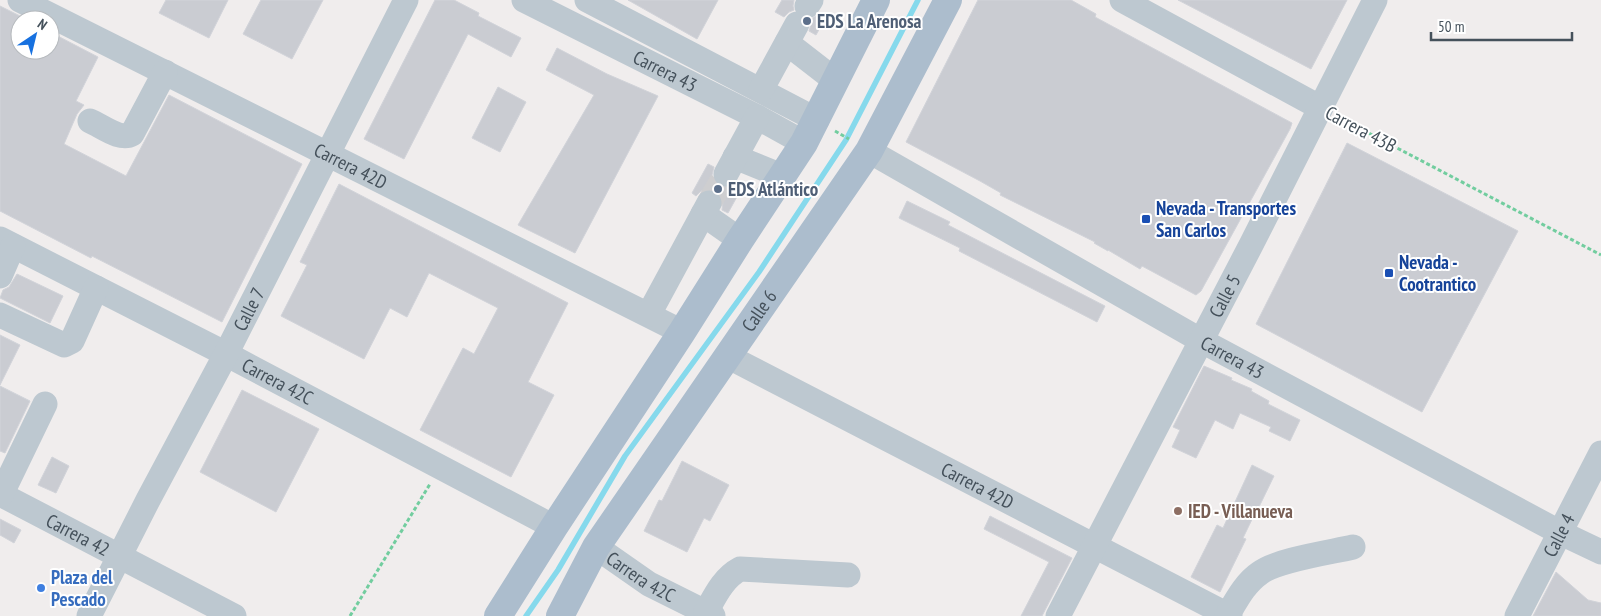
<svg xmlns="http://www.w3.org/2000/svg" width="1601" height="616" viewBox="0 0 1601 616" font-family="'PT Sans Narrow',sans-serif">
<rect width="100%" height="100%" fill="#f0eded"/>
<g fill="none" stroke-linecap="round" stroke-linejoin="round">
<polyline stroke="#86d9ec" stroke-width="5.5" points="526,616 558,570 625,456 759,272 846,140 918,0"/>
</g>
<g fill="#caccd2" stroke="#d1d3d9">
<polygon points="166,0 228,0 209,38 159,13"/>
<polygon points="261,0 323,0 292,59 243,34"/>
<polygon points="435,0 454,0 479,13 478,16 521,38 511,57 468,34 404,159 364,139"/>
<polygon points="628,0 718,0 697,39"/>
<polygon points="782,0 794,0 793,6 794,10 789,12 784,17 775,12"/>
<polygon points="978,0 1071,0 1096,14 1095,17 1292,123 1290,129 1201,291 1196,295 1142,266 1140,269 1108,250 1108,251 1094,243 1095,242 1000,195 1001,193 980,181 906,142"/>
<polygon points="1178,0 1347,0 1311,69"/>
<polygon points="0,6 20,16 20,50 50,50 50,32 98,57 76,101 84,105 77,114 64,144 93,159 126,176 169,95 302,164 222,322 92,256 91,258 0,211"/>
<polygon points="820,13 826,17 816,35 809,31 811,24 810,20"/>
<polygon points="557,48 607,74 658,96 575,253 518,225 594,95 546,70"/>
<polygon points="498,87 526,102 500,152 472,138"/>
<polygon points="1347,143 1518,231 1422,412 1256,324"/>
<polygon points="708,164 714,167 712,175 714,182 719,186 727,188 734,186 739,181 744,184 728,213 722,210 723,202 721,195 716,191 708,189 701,191 696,196 692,193"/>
<polygon points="339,184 568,303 528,382 554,395 511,477 420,430 463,348 474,354 498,308 429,273 407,317 390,308 364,359 281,316 307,265 300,262"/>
<polygon points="907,201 950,222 948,225 1105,306 1097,322 959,251 960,248 899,218"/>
<polygon points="17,274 63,296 50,323 0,298 3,290 9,287"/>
<polygon points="0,335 20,345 0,385"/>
<polygon points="1204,366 1232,378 1231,380 1252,389 1251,391 1269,401 1268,404 1300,420 1290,441 1269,431 1271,427 1240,413 1233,429 1215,420 1196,458 1172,447 1180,430 1173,427"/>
<polygon points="0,386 30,401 5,453 0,451"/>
<polygon points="242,390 319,429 276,512 200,472"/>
<polygon points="52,457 69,466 56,493 38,485"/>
<polygon points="682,461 729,485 710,521 704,518 687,552 644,531 659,500 662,501"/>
<polygon points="1252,465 1274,476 1258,509 1257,509 1243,538 1246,539 1220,592 1191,577 1217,525 1223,528"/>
<polygon points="990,516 1072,558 1042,616 1021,616 1049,562 984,529"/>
<polygon points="0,519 21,530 14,543 0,535"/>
<polygon points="1556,572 1588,600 1601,603 1601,616 1533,616"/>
</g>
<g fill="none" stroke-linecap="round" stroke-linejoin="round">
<polyline stroke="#ceced0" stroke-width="25" stroke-dasharray="25 12" stroke-linecap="butt" points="709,203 726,174"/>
<g stroke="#72cd9f" stroke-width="3" stroke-dasharray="4 2.5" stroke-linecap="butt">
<polyline points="1340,118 1601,255"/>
<polyline points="835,131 849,139"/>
<polyline points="350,616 430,484"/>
</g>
<g stroke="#bdc8d0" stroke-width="25">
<path id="s1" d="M20 0 682 332"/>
<path id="s2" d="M524 0 757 117 804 143"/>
<polyline points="587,0 817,120"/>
<polyline points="1122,0 1321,108"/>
<polyline points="807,6 811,0"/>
<polyline points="787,43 836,81"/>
<polyline points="761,90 797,24"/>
<path d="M90 121C102 126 120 141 132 134L165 72"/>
<path id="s3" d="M869 151 1202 341 1561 533 1601 552"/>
<polyline points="735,157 782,176"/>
<polyline points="726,174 757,117"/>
<polyline points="703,214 740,240"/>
<path id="s4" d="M0 239 226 354 554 527"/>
<polyline points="0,276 13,246"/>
<polyline points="649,314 709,203"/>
<polyline points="0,315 64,345 72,341 96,288"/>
<path id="s5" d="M727 356 1230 616"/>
<path id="s6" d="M0 494 234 616"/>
<polyline points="1,495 45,404"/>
<path id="s7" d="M596 547 649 584 713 616"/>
<path d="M706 612C715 596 723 578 740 569L848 575"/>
<path id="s8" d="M89 616 148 500 226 354 406 0"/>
<path id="s9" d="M1058 616 1251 245 1375 0"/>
<path d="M1227 616C1236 601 1245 583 1260 573 1276 560 1332 552 1353 547"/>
<path id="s10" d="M1517 616 1601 453"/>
</g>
<g stroke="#acbdcd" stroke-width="28">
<polyline points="498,616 554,527 682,332 740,240 804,143 876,0"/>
<path id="s11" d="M560 616 596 547 869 151 948 0"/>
</g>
</g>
<g fill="#5c6f8a" stroke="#fff" stroke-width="2">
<circle cx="807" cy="21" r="5"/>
<circle cx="718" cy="189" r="5"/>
</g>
<g fill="#1a4fb4" stroke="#fff" stroke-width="2">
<rect x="1141" y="214" width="10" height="10" rx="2.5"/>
<rect x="1384" y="268" width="10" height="10" rx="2.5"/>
</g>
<circle fill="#8d6e63" stroke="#fff" stroke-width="2" cx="1178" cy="511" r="5"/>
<circle fill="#3f7fe0" stroke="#fff" stroke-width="2" cx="41" cy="588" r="5"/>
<g text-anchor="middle" stroke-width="4" stroke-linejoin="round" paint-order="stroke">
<g font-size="19" font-weight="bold" fill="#4e5e75" stroke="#fff" text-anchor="start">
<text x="817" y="28">EDS La Arenosa</text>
<text x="728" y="196">EDS Atlántico</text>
</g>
<g font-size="19" fill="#45515b" stroke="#fff">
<text dy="7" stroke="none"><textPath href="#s2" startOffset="158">Carrera 43</textPath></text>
<text transform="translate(1361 129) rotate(28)" y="7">Carrera 43B</text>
<text dy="7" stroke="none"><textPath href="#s1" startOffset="370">Carrera 42D</textPath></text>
<text dy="7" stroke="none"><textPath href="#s9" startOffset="361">Calle 5</textPath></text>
<text dy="7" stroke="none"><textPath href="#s8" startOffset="346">Calle 7</textPath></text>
<text dy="7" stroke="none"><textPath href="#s11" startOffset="365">Calle 6</textPath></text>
<text dy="7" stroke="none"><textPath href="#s3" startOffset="418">Carrera 43</textPath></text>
<text dy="7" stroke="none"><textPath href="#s4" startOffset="312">Carrera 42C</textPath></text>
<text dy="7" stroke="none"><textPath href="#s5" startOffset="282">Carrera 42D</textPath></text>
<text dy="7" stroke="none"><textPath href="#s6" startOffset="88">Carrera 42</textPath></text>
<text dy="7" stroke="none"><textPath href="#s10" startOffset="91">Calle 4</textPath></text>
<text dy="7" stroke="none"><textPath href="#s7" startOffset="54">Carrera 42C</textPath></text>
</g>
<g font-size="19" font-weight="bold" fill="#164399" stroke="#fff" text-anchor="start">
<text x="1156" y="215">Nevada - Transportes<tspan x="1156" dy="22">San Carlos</tspan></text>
<text x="1399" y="269">Nevada -<tspan x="1399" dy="22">Cootrantico</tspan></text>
</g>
<g font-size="19" font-weight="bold" fill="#785e54" stroke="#fff" text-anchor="start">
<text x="1188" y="518">IED - Villanueva</text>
</g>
<g font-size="19" font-weight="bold" fill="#366cbe" stroke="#fff" text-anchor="start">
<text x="51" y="584">Plaza del<tspan x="51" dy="22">Pescado</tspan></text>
</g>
</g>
<g transform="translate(35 35) rotate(35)"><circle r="24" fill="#ffffff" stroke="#b5b9bd"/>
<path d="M0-4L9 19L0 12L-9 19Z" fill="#1771e0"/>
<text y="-8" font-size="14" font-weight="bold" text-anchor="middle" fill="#45515b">N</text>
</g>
<path d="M1431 32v8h141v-8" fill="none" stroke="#45515b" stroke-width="2.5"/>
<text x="1438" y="32" font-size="15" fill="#45515b" stroke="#ffffff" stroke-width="4" paint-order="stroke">50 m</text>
</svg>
